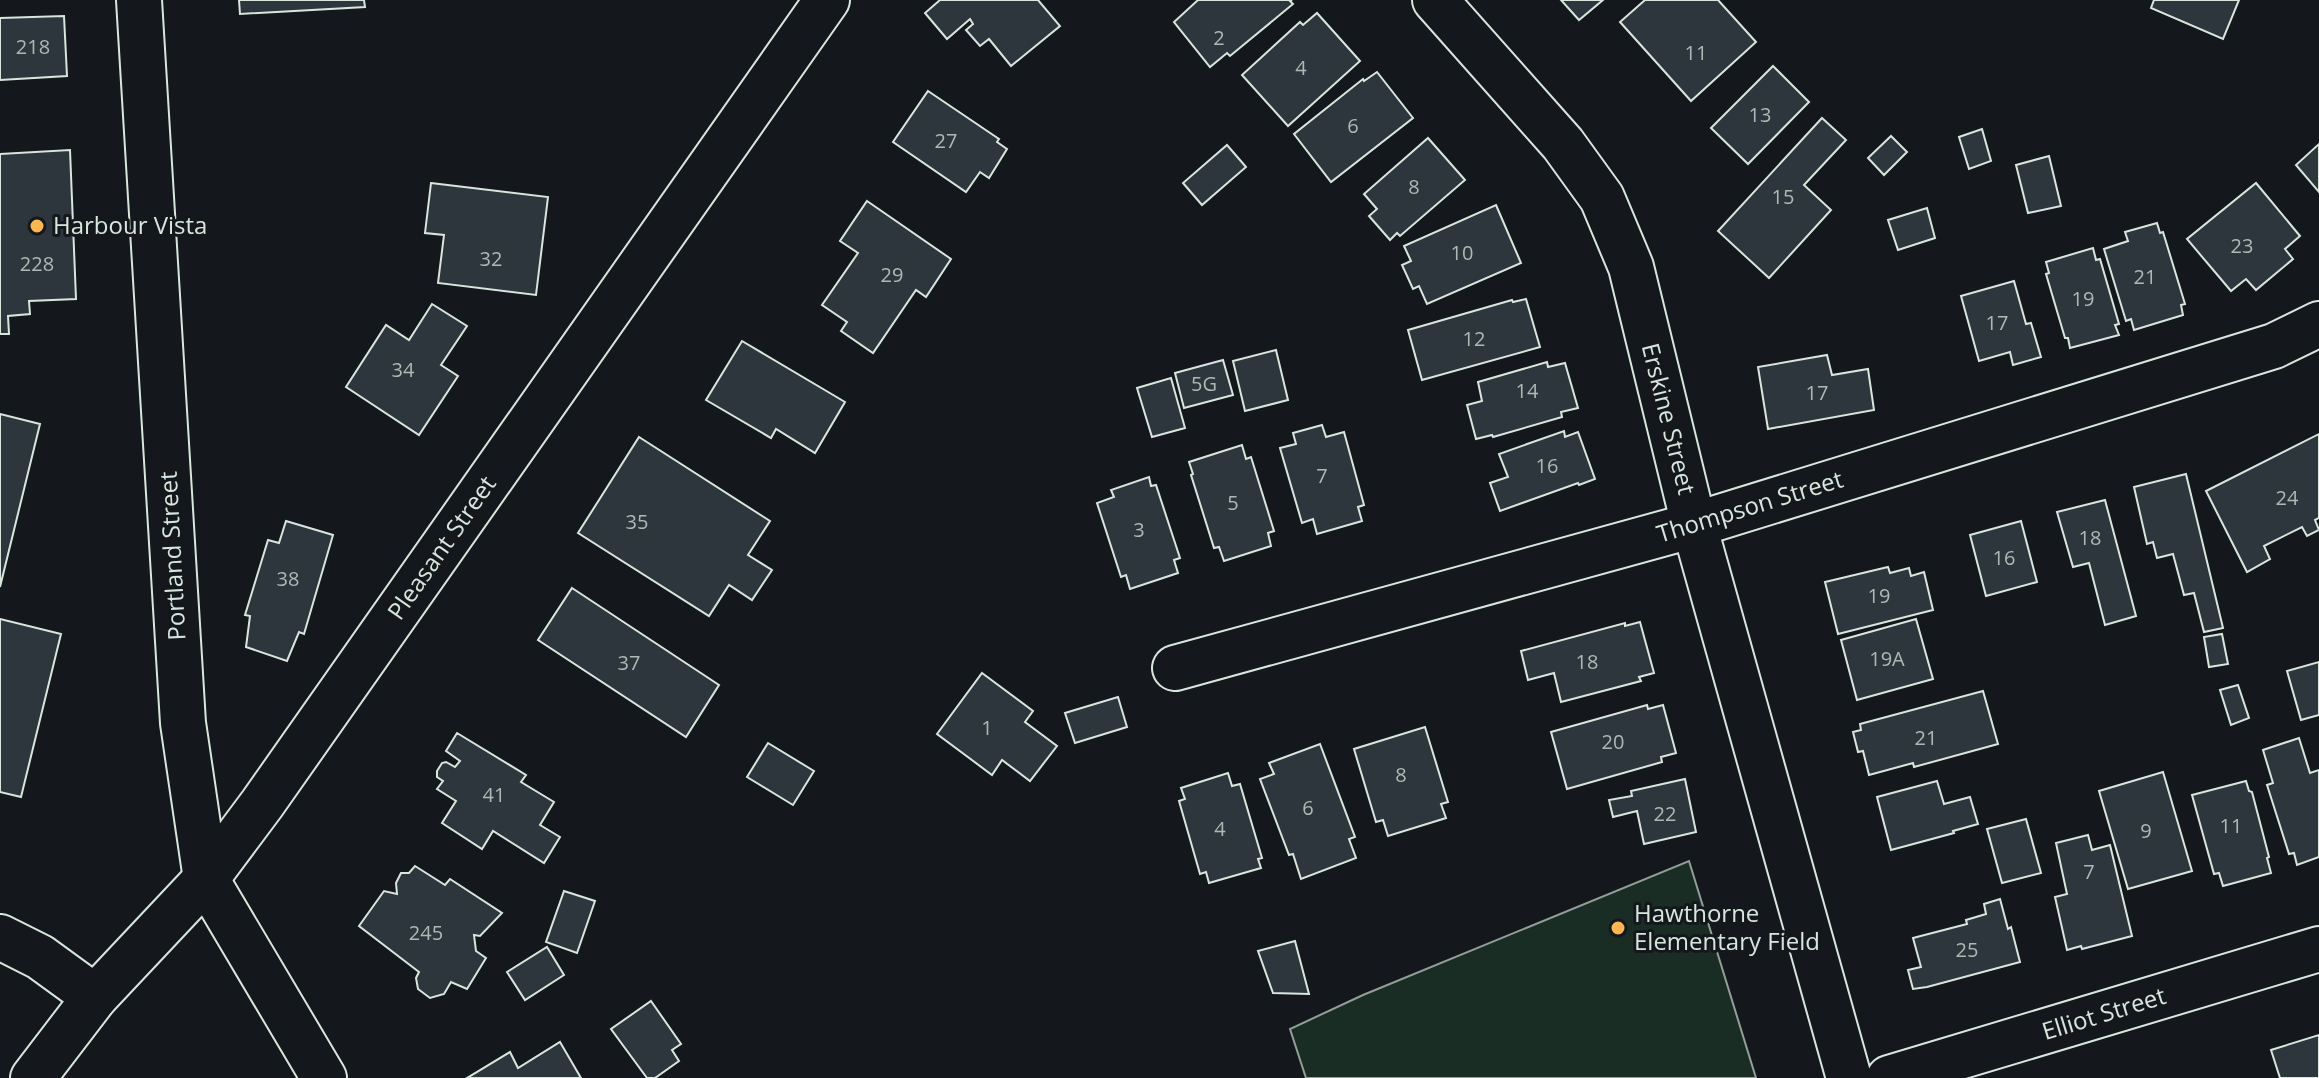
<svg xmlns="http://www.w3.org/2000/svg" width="2319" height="1078" viewBox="0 0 2319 1078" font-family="'Open Sans',sans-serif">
<rect width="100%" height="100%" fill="#14181c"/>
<polygon fill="#1a2d24" stroke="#939e99" stroke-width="2" points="1689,861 1756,1078 1306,1078 1290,1029 1363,995"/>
<g fill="#2c363c" stroke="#d8e6dc" stroke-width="2">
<polygon points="239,0 364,0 365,7 240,14"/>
<polygon points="940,0 1038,0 1060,26 1011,66 989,39 980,46 966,30 973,24 970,19 947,39 925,13"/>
<polygon points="1198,0 1292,0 1290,1 1293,4 1230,56 1227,53 1210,67 1174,22"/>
<polygon points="1561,0 1603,0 1579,20"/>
<polygon points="1645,0 1718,0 1756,42 1691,101 1620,22"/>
<polygon points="2154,0 2239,0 2223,39 2151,8"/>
<polygon points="1317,13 1360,61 1288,126 1242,75 1300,22 1303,25"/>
<polygon points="64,16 67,76 0,80 0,18"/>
<polygon points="1773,66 1809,102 1748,164 1711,128"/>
<polygon points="1377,72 1413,118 1331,182 1294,134 1363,79 1364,81"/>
<polygon points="928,91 999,139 997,142 1007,149 989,178 980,172 966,192 893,142"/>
<polygon points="1822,118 1846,140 1804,185 1831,210 1769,278 1718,231"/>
<polygon points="1982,129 1991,161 1969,169 1959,137"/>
<polygon points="1891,136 1907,152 1884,175 1868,158"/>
<polygon points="1428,138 1465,180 1400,236 1397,233 1390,240 1369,216 1377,209 1364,194"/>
<polygon points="2319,144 2319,192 2296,165"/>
<polygon points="1227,145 1246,167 1202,205 1183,183"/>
<polygon points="70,150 76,299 29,301 30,314 8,316 9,334 0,334 0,154"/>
<polygon points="2049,156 2061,206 2028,213 2016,165"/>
<polygon points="431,183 548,197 536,295 438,283 444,235 425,233"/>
<polygon points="2256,183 2300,236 2285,249 2293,259 2256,290 2246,279 2231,291 2187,239"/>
<polygon points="867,201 951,259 926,297 916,290 873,353 841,331 847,322 822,305 858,253 840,241"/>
<polygon points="1496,205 1521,263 1427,304 1419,286 1413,289 1402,265 1411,261 1404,246"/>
<polygon points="1927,208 1935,238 1898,250 1888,220"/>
<polygon points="2157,223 2160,233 2163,232 2185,304 2181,305 2183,315 2134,330 2131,319 2126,321 2104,249 2128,241 2125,232"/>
<polygon points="2093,248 2096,260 2100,259 2119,324 2115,325 2119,335 2070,348 2068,338 2065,338 2046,274 2049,273 2046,262"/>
<polygon points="2014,281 2026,324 2031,323 2041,357 2013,365 2010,352 1979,361 1961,296"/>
<polygon points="1526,299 1540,347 1422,380 1408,330 1512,300 1513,302"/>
<polygon points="432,304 467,326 441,365 458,376 419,435 346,387 386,325 409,340"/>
<polygon points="742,341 845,402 815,453 776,429 771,438 706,400"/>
<polygon points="1276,350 1288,400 1245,411 1233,361"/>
<polygon points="1827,355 1832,375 1868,369 1874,410 1768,429 1758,367"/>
<polygon points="1223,360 1233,395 1184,408 1175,373"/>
<polygon points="1547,362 1548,367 1565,363 1578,408 1561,412 1562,417 1493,437 1492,435 1476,439 1467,405 1482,401 1478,382"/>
<polygon points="1171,378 1185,428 1152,437 1137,388"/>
<polygon points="0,414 40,424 0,587"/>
<polygon points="1322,425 1326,437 1344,432 1364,505 1358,507 1362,521 1317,534 1313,519 1302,523 1280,448 1296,444 1293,433"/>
<polygon points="1564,431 1565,437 1578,432 1595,479 1579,485 1578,483 1500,511 1490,483 1508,477 1499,454"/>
<polygon points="2319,434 2319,518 2315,520 2319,530 2307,536 2302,527 2264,546 2270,559 2247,572 2206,491"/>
<polygon points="639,437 770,521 748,555 772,570 752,600 729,585 709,616 578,533"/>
<polygon points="1242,445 1246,459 1251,457 1274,531 1268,533 1271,546 1224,561 1219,547 1214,548 1191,475 1193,474 1189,462"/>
<polygon points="2186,474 2223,628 2204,632 2194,593 2184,595 2173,554 2157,558 2153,542 2147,544 2134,487"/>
<polygon points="1149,477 1151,486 1156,485 1180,558 1174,560 1178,573 1130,589 1126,575 1121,577 1097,503 1114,497 1111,490"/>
<polygon points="2105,500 2136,616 2105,625 2089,563 2073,567 2057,512"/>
<polygon points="286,521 333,535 304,634 299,632 287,661 246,647 250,616 245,615 268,540 279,543"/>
<polygon points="2021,521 2037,582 1986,596 1970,535"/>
<polygon points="1888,567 1890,573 1909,568 1911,576 1924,572 1933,610 1838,634 1825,582"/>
<polygon points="572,588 719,685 686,737 538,640"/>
<polygon points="0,619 61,634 21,797 0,792"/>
<polygon points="1916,619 1933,679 1857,700 1841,640"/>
<polygon points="1640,622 1654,673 1639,677 1641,681 1561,702 1554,673 1528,680 1521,651 1625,623 1625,626"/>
<polygon points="2222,634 2228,664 2209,667 2204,637"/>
<polygon points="2319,662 2319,715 2301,720 2287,671"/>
<polygon points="982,673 1033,711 1025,722 1057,746 1030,781 1002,760 992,775 937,734"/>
<polygon points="2238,685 2249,718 2231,725 2220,690"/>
<polygon points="1983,691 1998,744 1914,767 1913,763 1869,775 1863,751 1858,752 1853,732 1861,730 1860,724"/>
<polygon points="1118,697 1127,727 1075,743 1065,713"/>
<polygon points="1647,705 1648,709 1663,705 1676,753 1661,757 1662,762 1567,789 1551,732"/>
<polygon points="1425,727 1448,802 1441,804 1446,818 1388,836 1383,820 1376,822 1354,749"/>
<polygon points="457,733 526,775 521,782 554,802 540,825 560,837 544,863 493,831 482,849 442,823 456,801 437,789 443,781 437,777 437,771 442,763 446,762 455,767 460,761 446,751"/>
<polygon points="2299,738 2310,773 2319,770 2319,857 2297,865 2294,853 2289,854 2267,785 2273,783 2263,750"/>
<polygon points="768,743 814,771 793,805 747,777"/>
<polygon points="1320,744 1355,837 1349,839 1356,858 1301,879 1293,854 1289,855 1260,779 1274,774 1269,763"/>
<polygon points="2163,772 2192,871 2128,889 2099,791"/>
<polygon points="1228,773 1232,786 1240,784 1262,858 1258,859 1261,868 1209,883 1206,872 1200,874 1179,801 1185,799 1181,788"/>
<polygon points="1685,779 1696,832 1644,844 1637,811 1613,817 1609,800 1632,796 1631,791"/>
<polygon points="1937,781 1944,804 1970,797 1978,824 1953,831 1954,833 1891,850 1877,797"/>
<polygon points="2246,781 2249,791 2252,792 2269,857 2267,858 2271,873 2223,886 2219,873 2214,874 2192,795"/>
<polygon points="2026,819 2041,873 2002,883 1987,829"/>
<polygon points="2088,835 2092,850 2110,845 2132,936 2082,949 2081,946 2067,950 2055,897 2067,894 2056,843"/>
<polygon points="415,866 445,885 450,879 502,913 480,936 474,935 476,951 486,958 467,989 451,982 444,994 430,998 418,989 416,978 419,972 359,926 384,891 397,894 396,883 401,873 409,873"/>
<polygon points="564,891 595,901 577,953 546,942"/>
<polygon points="2000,899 2008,929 2011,927 2020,962 1927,987 1913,989 1908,970 1921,967 1913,938 1967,924 1966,920 1986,914 1984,904"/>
<polygon points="1295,941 1309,994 1273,993 1258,951"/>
<polygon points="547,947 564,975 525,1000 507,972"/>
<polygon points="651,1001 681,1044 672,1050 679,1061 655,1078 647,1078 611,1029"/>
<polygon points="2319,1035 2319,1078 2280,1078 2271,1050"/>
<polygon points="560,1042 581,1078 467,1078 510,1052 518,1068"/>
</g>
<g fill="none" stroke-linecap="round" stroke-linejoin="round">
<g stroke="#d8e6dc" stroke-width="48">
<g id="street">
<polyline points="1435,0 1563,144 1602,198 1631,267 1694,525 1849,1078"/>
<polyline points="1175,668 1694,525 2274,346 2319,324"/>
<polyline points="0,937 40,957 95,997"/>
<polyline points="1889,1078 2319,949"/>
</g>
</g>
<g stroke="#d8e6dc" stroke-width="48">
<g id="secondary">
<polyline points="139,0 183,723 206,879 324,1078"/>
<polyline points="33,1078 95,997 206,879 262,804 827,0"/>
</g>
</g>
<use href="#street" stroke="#14181c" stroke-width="44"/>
<use href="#secondary" stroke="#14181c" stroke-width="44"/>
</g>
<g fill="#ffb74d" stroke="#14181c" stroke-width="3">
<circle cx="37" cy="226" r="8"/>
<circle cx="1618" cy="928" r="8"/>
</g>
<g text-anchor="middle" stroke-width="6" stroke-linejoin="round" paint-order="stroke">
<g font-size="20" fill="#adbab4">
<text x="1219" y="45">2</text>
<text x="33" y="54">218</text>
<text x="1696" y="60">11</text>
<text x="1301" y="75">4</text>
<text x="1760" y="122">13</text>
<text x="1353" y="133">6</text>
<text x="946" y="148">27</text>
<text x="1414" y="194">8</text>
<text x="1783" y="204">15</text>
<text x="2242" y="253">23</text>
<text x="1462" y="260">10</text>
<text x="491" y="266">32</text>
<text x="37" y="271">228</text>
<text x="892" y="282">29</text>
<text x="2145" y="284">21</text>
<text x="2083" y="306">19</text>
<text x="1997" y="330">17</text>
<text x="1474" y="346">12</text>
<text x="403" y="377">34</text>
<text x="1204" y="391">5G</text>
<text x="1527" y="398">14</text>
<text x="1817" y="400">17</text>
<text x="1547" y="473">16</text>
<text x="1322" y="483">7</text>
<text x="2287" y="505">24</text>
<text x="1233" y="510">5</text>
<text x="637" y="529">35</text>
<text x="1139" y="537">3</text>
<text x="2090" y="545">18</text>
<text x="2004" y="565">16</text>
<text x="288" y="586">38</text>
<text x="1879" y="603">19</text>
<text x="1887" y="666">19A</text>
<text x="1587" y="669">18</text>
<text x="629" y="670">37</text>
<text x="987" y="735">1</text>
<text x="1926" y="745">21</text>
<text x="1613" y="749">20</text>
<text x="1401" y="782">8</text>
<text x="494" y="802">41</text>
<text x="1308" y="815">6</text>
<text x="1665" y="821">22</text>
<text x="2231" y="833">11</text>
<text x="1220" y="836">4</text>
<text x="2146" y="838">9</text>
<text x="2089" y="879">7</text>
<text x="426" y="940">245</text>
<text x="1967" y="957">25</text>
</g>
<g font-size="24" fill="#d8e6dc" stroke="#14181c" text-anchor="start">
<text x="53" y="234">Harbour Vista</text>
<text x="1634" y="922">Hawthorne<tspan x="1634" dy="28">Elementary Field</tspan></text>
</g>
<g font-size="24" fill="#d8e6dc" stroke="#14181c">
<text transform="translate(1668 419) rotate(76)" y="8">Erskine Street</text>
<text transform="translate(1750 507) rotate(-17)" y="8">Thompson Street</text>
<text transform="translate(442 548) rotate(-55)" y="8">Pleasant Street</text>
<text transform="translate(173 556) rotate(-93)" y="8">Portland Street</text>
<text transform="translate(2104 1014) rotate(-17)" y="8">Elliot Street</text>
</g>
</g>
</svg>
